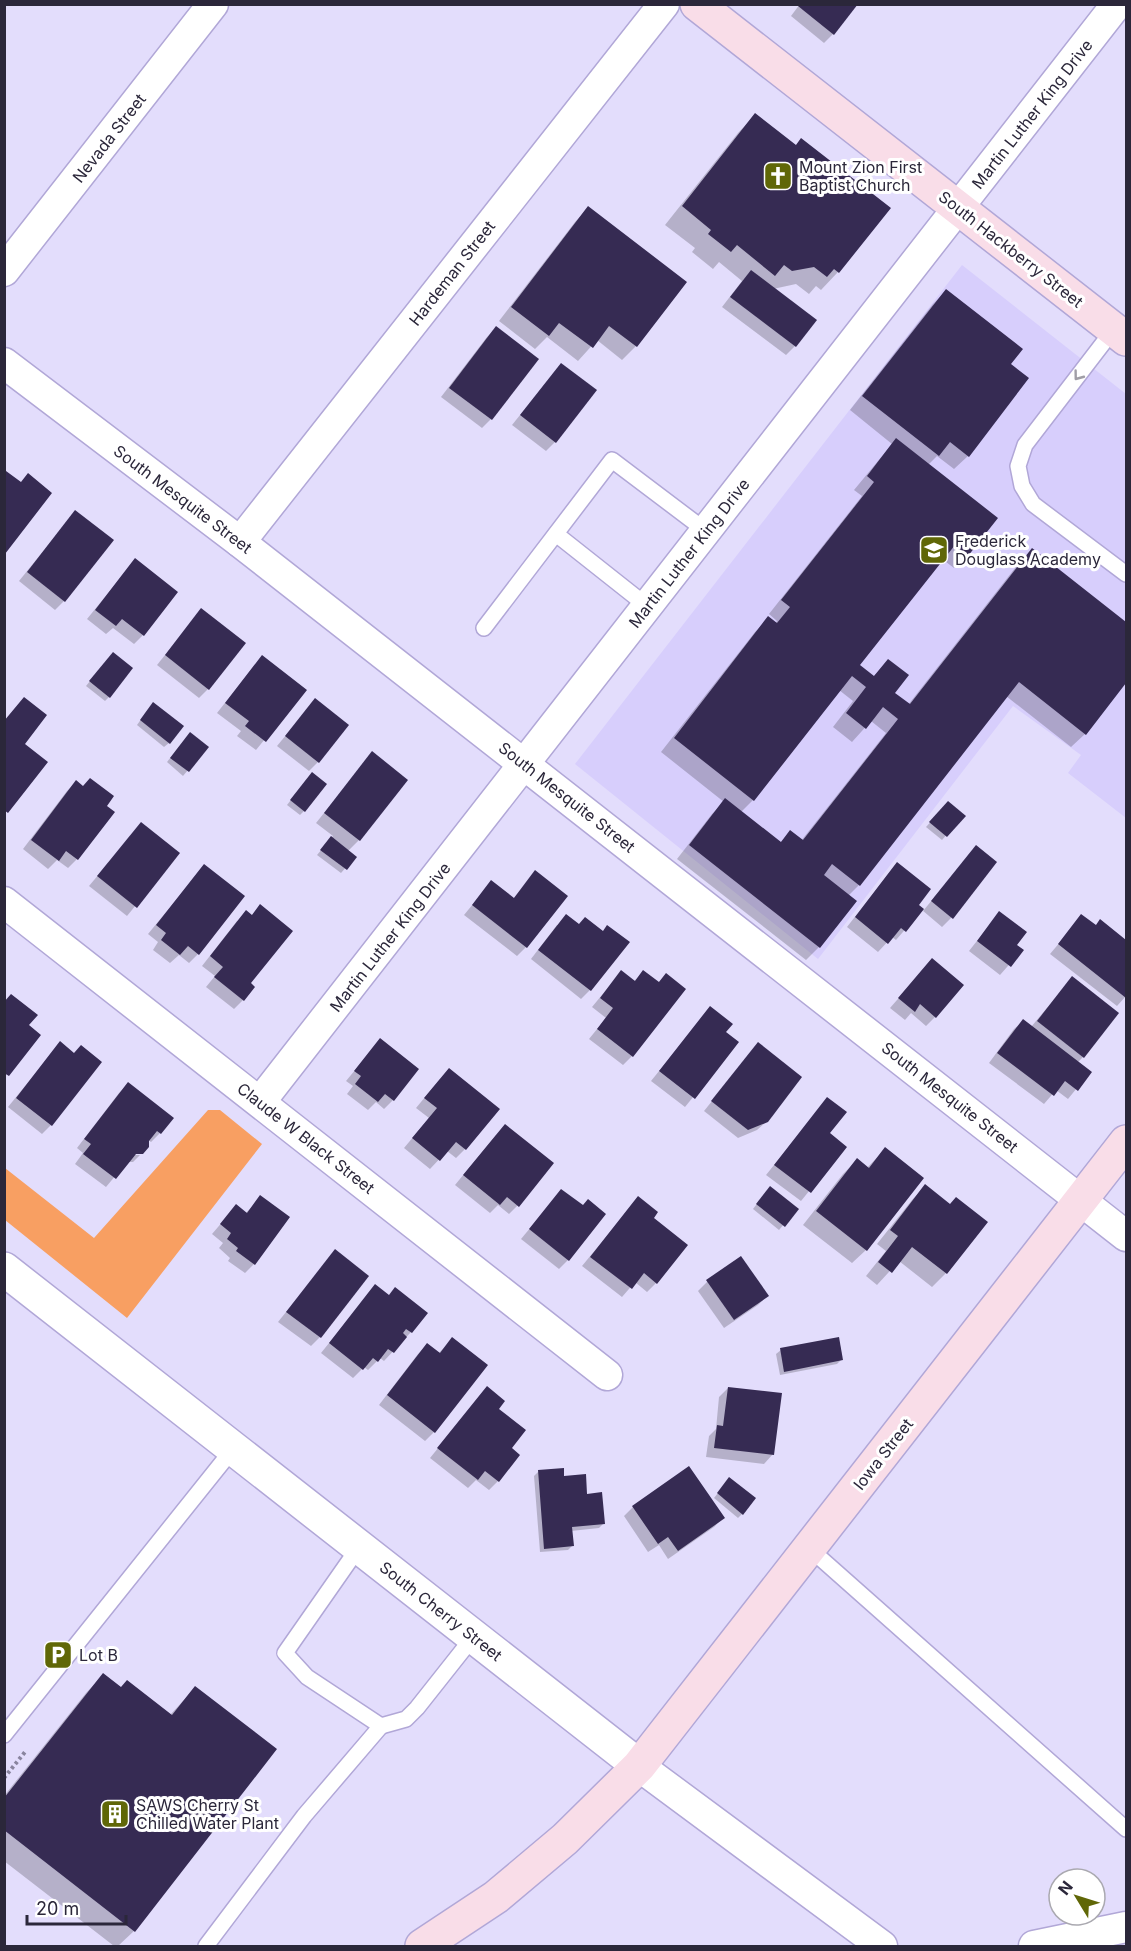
<svg xmlns="http://www.w3.org/2000/svg" width="1131" height="1951" viewBox="0 0 1131 1951" font-family="Inter,sans-serif">
<rect width="100%" height="100%" fill="#e3ddfc"/>
<polygon fill="#d7cefc" points="962,265 1126,394 1126,818 1068,773 1081,755 1013,706 818,959 575,764"/>
<polygon fill="#f89f62" points="208,1110 220,1110 262,1144 127,1318 5,1220 5,1168 94,1238"/>
<g fill="#0003" fill-rule="evenodd">
<polygon points="800,4 833,34 824,43 791,16"/>
<polygon points="755,115 795,146 801,140 838,272 821,290 816,286 809,294 796,284 773,289 795,346 786,355 722,307 742,281 719,262 713,269 692,252 695,248 665,225 738,133"/>
<polygon points="588,208 685,282 636,346 622,360 597,340 578,361 547,337 535,349 499,321 575,222"/>
<path d="M946 291 1009 365 1027 379 968 456 954 469 937 456 928 465 967 555 954 568 942 559 858 665 873 677 888 661 893 693 908 705 1019 563 1032 550 1126 623V681L1085 734 1071 747 1006 696 859 885 848 896 819 947 806 960 677 859 712 814 724 802 661 752 755 632 769 618 775 624 777 621 769 614 862 496 854 490 892 444 850 410 933 304ZM839 690 853 701 833 727 852 742 871 721 886 733 801 841 790 832 780 843 741 812 753 800Z"/>
<polygon points="496,328 491,419 482,428 441,397 487,337"/>
<polygon points="561,364 555,442 546,451 512,425"/>
<polygon points="6,473 20,483 50,493 4,551 4,475"/>
<polygon points="75,512 64,601 55,610 19,581"/>
<polygon points="135,560 143,635 134,644 113,628 106,634 87,619"/>
<polygon points="201,610 208,689 199,698 157,665"/>
<polygon points="109,658 109,697 105,701 86,686"/>
<polygon points="254,666 305,690 256,750 237,736 241,731 217,713"/>
<polygon points="315,700 318,762 309,771 277,746"/>
<polygon points="149,708 169,743 164,747 137,725"/>
<polygon points="186,738 207,747 183,776 167,762"/>
<polygon points="372,753 406,780 359,840 348,851 355,857 341,873 317,855 333,836 316,823"/>
<polygon points="308,778 304,811 300,815 287,805"/>
<polygon points="76,782 113,812 77,859 68,868 57,860 48,869 23,849 67,791"/>
<polygon points="944,807 963,816 942,840 926,827"/>
<polygon points="141,824 178,854 127,916 89,886"/>
<polygon points="976,847 951,918 942,927 922,910 896,940 892,937 878,952 847,927 889,873 916,906 923,911"/>
<polygon points="204,866 198,954 189,963 179,955 170,963 153,950 158,942 148,934"/>
<polygon points="536,872 526,947 517,956 464,915 491,882 513,899"/>
<polygon points="260,906 249,983 243,1000 234,1009 206,987 215,976 202,966 237,921 251,916"/>
<polygon points="999,913 1015,946 1022,950 1000,975 969,951"/>
<polygon points="1082,916 1095,926 1101,921 1126,942 1126,996 1117,1006 1050,954"/>
<polygon points="557,925 578,926 602,932 590,990 581,999 531,959"/>
<polygon points="932,960 935,1017 926,1026 911,1013 905,1020 890,1008"/>
<polygon points="621,972 633,982 644,972 658,983 666,975 632,1056 623,1065 589,1039 606,1018 592,1007"/>
<polygon points="1072,978 1083,1057 1078,1062 1090,1072 1068,1099 1056,1090 1044,1104 989,1063 1014,1029 1023,1021 1031,1027"/>
<polygon points="710,1008 724,1032 737,1043 685,1107 651,1081"/>
<polygon points="380,1040 393,1100 384,1109 376,1102 368,1110 347,1094 353,1086 346,1081"/>
<polygon points="60,1043 73,1054 51,1125 42,1134 8,1107"/>
<polygon points="758,1044 767,1121 757,1130 738,1138 704,1111"/>
<polygon points="440,1079 465,1149 456,1158 447,1151 430,1169 404,1148 429,1118 416,1108"/>
<polygon points="128,1084 160,1133 151,1142 147,1139 148,1146 141,1154 141,1152 128,1155 140,1155 133,1162 127,1162 106,1187 75,1164 83,1153 77,1148 119,1093"/>
<polygon points="827,1099 828,1133 845,1147 801,1201 766,1175"/>
<polygon points="496,1135 518,1205 509,1214 498,1205 490,1213 455,1185"/>
<polygon points="885,1149 866,1250 852,1263 803,1225 843,1174 857,1160 867,1168"/>
<polygon points="925,1186 949,1205 986,1222 946,1273 932,1287 899,1261 877,1285 866,1276 886,1251 877,1244 912,1200"/>
<polygon points="561,1191 568,1260 559,1269 521,1239"/>
<polygon points="766,1192 797,1209 779,1230 753,1209"/>
<polygon points="261,1197 254,1264 245,1273 228,1261 230,1258 219,1248 223,1243 212,1234 236,1206 245,1214"/>
<polygon points="638,1198 652,1218 656,1283 647,1292 635,1282 622,1297 582,1266"/>
<polygon points="335,1251 367,1276 320,1337 311,1346 278,1322"/>
<polygon points="740,1258 767,1296 758,1305 724,1328 698,1291 707,1282"/>
<polygon points="375,1286 411,1332 384,1361 380,1358 368,1370 364,1367 353,1378 321,1353"/>
<polygon points="452,1339 434,1432 425,1441 379,1405 418,1354 427,1345 438,1354"/>
<polygon points="781,1350 841,1360 837,1364 780,1375 776,1354"/>
<polygon points="487,1388 497,1409 510,1448 498,1481 489,1490 476,1480 468,1488 430,1458"/>
<polygon points="728,1388 773,1454 764,1464 706,1457 709,1436 716,1429 719,1397"/>
<polygon points="538,1472 563,1478 586,1495 603,1524 599,1528 571,1531 572,1546 568,1550 540,1552 534,1476"/>
<polygon points="726,1483 742,1514 738,1518 714,1498"/>
<polygon points="633,1507 723,1518 714,1527 668,1559 659,1545 648,1552 624,1516"/>
<polygon points="103,1675 121,1688 170,1715 195,1688 134,1931 118,1946 114,1946 4,1861 4,1796 86,1693"/>
</g>
<g fill="#362b53">
<polygon points="800,4 858,4 834,35 798,6"/>
<polygon points="755,113 796,145 801,138 891,208 839,273 834,269 827,277 814,267 792,271 784,265 775,276 737,245 731,252 708,234 711,230 682,206"/>
<polygon points="588,206 687,282 637,347 609,326 593,348 559,323 549,336 511,307"/>
<polygon points="751,270 817,320 796,347 730,297"/>
<polygon points="946,289 1023,349 1011,364 1029,378 969,457 950,442 939,456 862,396"/>
<polygon points="496,326 539,359 492,420 449,388"/>
<polygon points="561,363 597,390 556,443 520,415"/>
<polygon points="896,438 998,518 968,556 955,545 860,665 874,676 888,659 909,675 895,693 910,704 1032,548 1126,622 1126,683 1086,735 1019,682 860,886 832,864 824,875 857,901 820,948 689,845 725,798 781,842 790,830 803,840 898,719 883,707 866,729 846,713 866,687 852,676 754,801 674,738 768,616 777,623 790,607 781,600 874,482 867,476"/>
<polygon points="6,471 21,482 28,473 52,493 5,554 5,473"/>
<polygon points="75,510 114,540 65,602 27,572"/>
<polygon points="135,558 178,592 144,636 122,619 116,626 95,610"/>
<polygon points="201,608 246,643 209,690 165,655"/>
<polygon points="113,652 133,668 110,698 89,681"/>
<polygon points="262,655 307,690 266,742 245,726 249,721 225,703"/>
<polygon points="24,697 47,715 25,744 48,762 8,813 4,810 4,721"/>
<polygon points="315,698 349,725 319,763 285,736"/>
<polygon points="153,702 184,726 170,744 140,720"/>
<polygon points="190,732 209,747 189,772 170,758"/>
<polygon points="372,751 408,780 360,841 324,813"/>
<polygon points="312,772 327,784 305,812 290,800"/>
<polygon points="90,778 114,796 107,806 115,812 78,860 66,851 59,861 31,840 76,780 83,786"/>
<polygon points="948,801 966,816 947,837 929,822"/>
<polygon points="141,822 180,853 137,908 97,876"/>
<polygon points="331,836 357,857 347,870 320,850"/>
<polygon points="976,845 997,862 953,919 931,901"/>
<polygon points="897,862 931,889 919,905 924,909 906,932 901,928 888,944 855,917"/>
<polygon points="204,864 245,896 199,955 188,946 180,955 161,940 166,933 156,925"/>
<polygon points="535,870 568,896 527,948 472,905 491,880 514,898"/>
<polygon points="260,904 293,931 251,983 255,987 244,1001 214,977 223,967 210,956 246,910 252,915"/>
<polygon points="999,911 1027,932 1017,945 1024,950 1011,967 977,941"/>
<polygon points="566,914 579,924 585,917 603,931 607,925 630,942 591,991 538,950"/>
<polygon points="1081,914 1096,925 1100,919 1126,940 1126,998 1058,944"/>
<polygon points="932,958 964,985 936,1018 920,1004 915,1012 898,998"/>
<polygon points="621,970 635,981 643,970 659,982 666,973 686,989 633,1057 597,1029 613,1008 600,998"/>
<polygon points="1072,976 1119,1013 1084,1058 1037,1021"/>
<polygon points="11,994 38,1015 29,1025 41,1035 9,1076 4,1073 4,1002"/>
<polygon points="710,1006 733,1024 726,1032 739,1042 695,1099 659,1071"/>
<polygon points="1023,1019 1092,1072 1078,1091 1065,1081 1054,1096 997,1053"/>
<polygon points="380,1038 419,1069 394,1101 385,1094 378,1102 355,1084 361,1076 354,1071"/>
<polygon points="60,1041 74,1053 81,1045 102,1062 52,1126 16,1098"/>
<polygon points="758,1042 802,1077 768,1122 748,1130 711,1101"/>
<polygon points="449,1068 500,1109 466,1150 456,1142 440,1161 412,1138 437,1108 424,1098"/>
<polygon points="128,1082 174,1118 161,1134 157,1131 149,1141 149,1147 143,1154 136,1154 116,1179 83,1154 91,1144 84,1139"/>
<polygon points="827,1097 847,1112 830,1133 847,1147 811,1193 774,1165"/>
<polygon points="505,1124 554,1163 519,1207 507,1197 500,1205 463,1175"/>
<polygon points="885,1147 924,1178 867,1251 816,1211 857,1158 869,1168"/>
<polygon points="925,1184 950,1204 956,1197 988,1222 947,1274 912,1247 892,1273 878,1262 898,1236 890,1230"/>
<polygon points="770,1186 799,1209 785,1227 756,1204"/>
<polygon points="561,1189 583,1205 588,1199 606,1214 569,1261 529,1229"/>
<polygon points="260,1195 290,1217 255,1265 236,1251 238,1248 227,1239 231,1233 220,1224 236,1204 247,1213"/>
<polygon points="638,1196 658,1212 654,1218 688,1245 657,1284 644,1273 632,1289 590,1257"/>
<polygon points="335,1249 369,1276 321,1338 286,1312"/>
<polygon points="741,1256 769,1296 734,1320 706,1280"/>
<polygon points="375,1284 389,1295 395,1287 428,1313 412,1333 406,1329 403,1333 407,1337 394,1353 388,1349 378,1362 373,1358 363,1370 329,1343"/>
<polygon points="452,1337 488,1365 435,1433 387,1395 427,1343 440,1353"/>
<polygon points="839,1337 843,1360 784,1372 780,1348"/>
<polygon points="487,1386 505,1401 499,1409 526,1430 512,1448 520,1455 499,1482 485,1471 478,1480 437,1448"/>
<polygon points="728,1387 782,1393 774,1455 714,1448 717,1425 723,1426"/>
<polygon points="689,1466 725,1518 678,1551 668,1537 658,1544 632,1506"/>
<polygon points="564,1468 564,1476 586,1474 587,1494 602,1492 605,1524 572,1527 574,1546 544,1549 538,1470"/>
<polygon points="729,1477 756,1498 743,1515 717,1493"/>
<polygon points="103,1673 121,1687 127,1680 172,1715 195,1686 277,1749 135,1932 4,1830 4,1798"/>
</g>
<g fill="none" stroke-linecap="round" stroke-linejoin="round">
<g stroke="#b1a7d7" stroke-width="18">
<g id="service">
<polyline points="1114,329 1025,445 1018,466 1022,486 1033,504 1126,574"/>
<polyline points="556,534 647,606"/>
<polyline points="484,628 612,460 706,531"/>
<polyline points="359,1547 285,1653 307,1677 381,1726 406,1719 417,1708 474,1636"/>
<polyline points="809,1548 1126,1829"/>
<polyline points="4,1735 233,1449"/>
<polyline points="206,1946 304,1816 381,1726"/>
</g>
</g>
<g stroke="#b1a7d7" stroke-width="33">
<g id="minor">
<polyline points="4,271 213,4"/>
<polyline points="4,363 240,542 1126,1236"/>
<polyline points="240,542 664,4"/>
<polyline points="4,902 607,1375"/>
<polyline points="260,1102 1117,4"/>
<polyline points="639,1766 882,1946"/>
<polyline points="1034,1946 1126,1927"/>
</g>
</g>
<g stroke="#b1a7d7" stroke-width="36">
<polyline id="tertiary" points="4,1269 639,1766"/>
</g>
<g stroke="#b1a7d7" stroke-width="36">
<g id="secondary">
<polyline points="697,4 1126,339"/>
<polyline points="422,1946 496,1897 565,1839 639,1766 1126,1142"/>
</g>
</g>
<polyline stroke="#89849e" stroke-width="4" stroke-dasharray="3 3" stroke-linecap="butt" points="4,1778 25,1752"/>
<use href="#service" stroke="#fff" stroke-width="15"/>
<use href="#minor" stroke="#fff" stroke-width="30"/>
<use href="#tertiary" stroke="#fff" stroke-width="33"/>
<use href="#secondary" stroke="#f9dde8" stroke-width="33"/>
</g>
<defs><path id="oneway-chevron" d="M-2-3.5L2.5 0L-2 3.5" fill="none" stroke-width="1.6" stroke-linecap="round" stroke-linejoin="round" transform="scale(1.5)"/></defs>
<use stroke="#a09ea6" href="#oneway-chevron" transform="translate(1078 376) rotate(127)"/>
<defs>
<g id="church-square" transform="scale(1.5)"><rect x="-9" y="-9" width="18" height="18" rx="4" fill="#606707" stroke="#fff"/><path d="M-1.2-6h2.4v3.5h3.3v2.4h-3.3V6h-2.4V-.1h-3.3v-2.4h3.3Z" fill="#fff"/></g>
<g id="school-square" transform="scale(1.5)"><rect x="-9" y="-9" width="18" height="18" rx="4" fill="#606707" stroke="#fff"/><path d="M0-5L7-2L0 1L-7-2ZM-4 1L0 2.5L4 1V4Q0 6-4 4Z" fill="#fff"/></g>
<g id="parking-square" transform="scale(1.5)"><rect x="-9" y="-9" width="18" height="18" rx="4" fill="#606707" stroke="#fff"/><path d="M-3.5-5.5H1a3.5 3.5 0 0 1 0 7H-1V5.5H-3.5ZM-1-3.4V-.6H.8a1.4 1.4 0 0 0 0-2.8Z" fill="#fff"/></g>
<g id="building-square" transform="scale(1.5)"><rect x="-9" y="-9" width="18" height="18" rx="4" fill="#606707" stroke="#fff"/><path d="M-4-6H4V6H1V3H-1V6H-4ZM-2.5-4.3h1.7v1.8h-1.7ZM.8-4.3h1.7v1.8H.8ZM-2.5-1h1.7V.8h-1.7ZM.8-1h1.7V.8H.8Z" fill="#fff"/></g>
</defs>
<g fill-rule="evenodd">
<use href="#church-square" x="778" y="176"/>
<use href="#school-square" x="934" y="550"/>
<use href="#parking-square" x="58" y="1655"/>
<use href="#building-square" x="115" y="1814"/>
</g>
<g text-anchor="middle" stroke-width="6" stroke-linejoin="round" paint-order="stroke">
<g font-size="16" fill="#2b273a" stroke="#fff">
<text transform="translate(1032 114) rotate(-52)" y="6">Martin Luther King Drive</text>
<text transform="translate(109 138) rotate(-52)" y="6">Nevada Street</text>
<text transform="translate(1011 249) rotate(38)" y="6">South Hackberry Street</text>
<text transform="translate(452 273) rotate(-52)" y="6">Hardeman Street</text>
<text transform="translate(183 499) rotate(37)" y="6">South Mesquite Street</text>
<text transform="translate(689 553) rotate(-52)" y="6">Martin Luther King Drive</text>
<text transform="translate(567 797) rotate(38)" y="6">South Mesquite Street</text>
<text transform="translate(390 937) rotate(-52)" y="6">Martin Luther King Drive</text>
<text transform="translate(950 1097) rotate(38)" y="6">South Mesquite Street</text>
<text transform="translate(306 1138) rotate(38)" y="6">Claude W Black Street</text>
<text transform="translate(883 1454) rotate(-52)" y="6">Iowa Street</text>
<text transform="translate(441 1611) rotate(38)" y="6">South Cherry Street</text>
</g>
<g font-size="16" fill="#2b273a" stroke="#fff" text-anchor="start">
<text x="799" y="173">Mount Zion First<tspan x="799" dy="18">Baptist Church</tspan></text>
<text x="955" y="547">Frederick<tspan x="955" dy="18">Douglass Academy</tspan></text>
<text x="79" y="1661">Lot B</text>
<text x="136" y="1811">SAWS Cherry St<tspan x="136" dy="18">Chilled Water Plant</tspan></text>
</g>
</g>
<rect width="1131" height="1951" fill="none" stroke="#2b273a" stroke-width="12"/>
<g transform="translate(1077 1897) rotate(308)"><circle r="28" fill="#ffffff" stroke="#aaa9b0" stroke-width="1.5"/>
<path d="M0-4.5L10 22L0 15L-10 22Z" fill="#606707"/>
<text y="-9" font-size="16" font-weight="bold" text-anchor="middle" fill="#2b273a">N</text>
</g>
<path d="M27 1915v9h99v-9" fill="none" stroke="#2b273a" stroke-width="3"/>
<text x="36" y="1915" font-size="18" fill="#2b273a" stroke="#ffffff" stroke-width="4.5" paint-order="stroke">20 m</text>
</svg>
